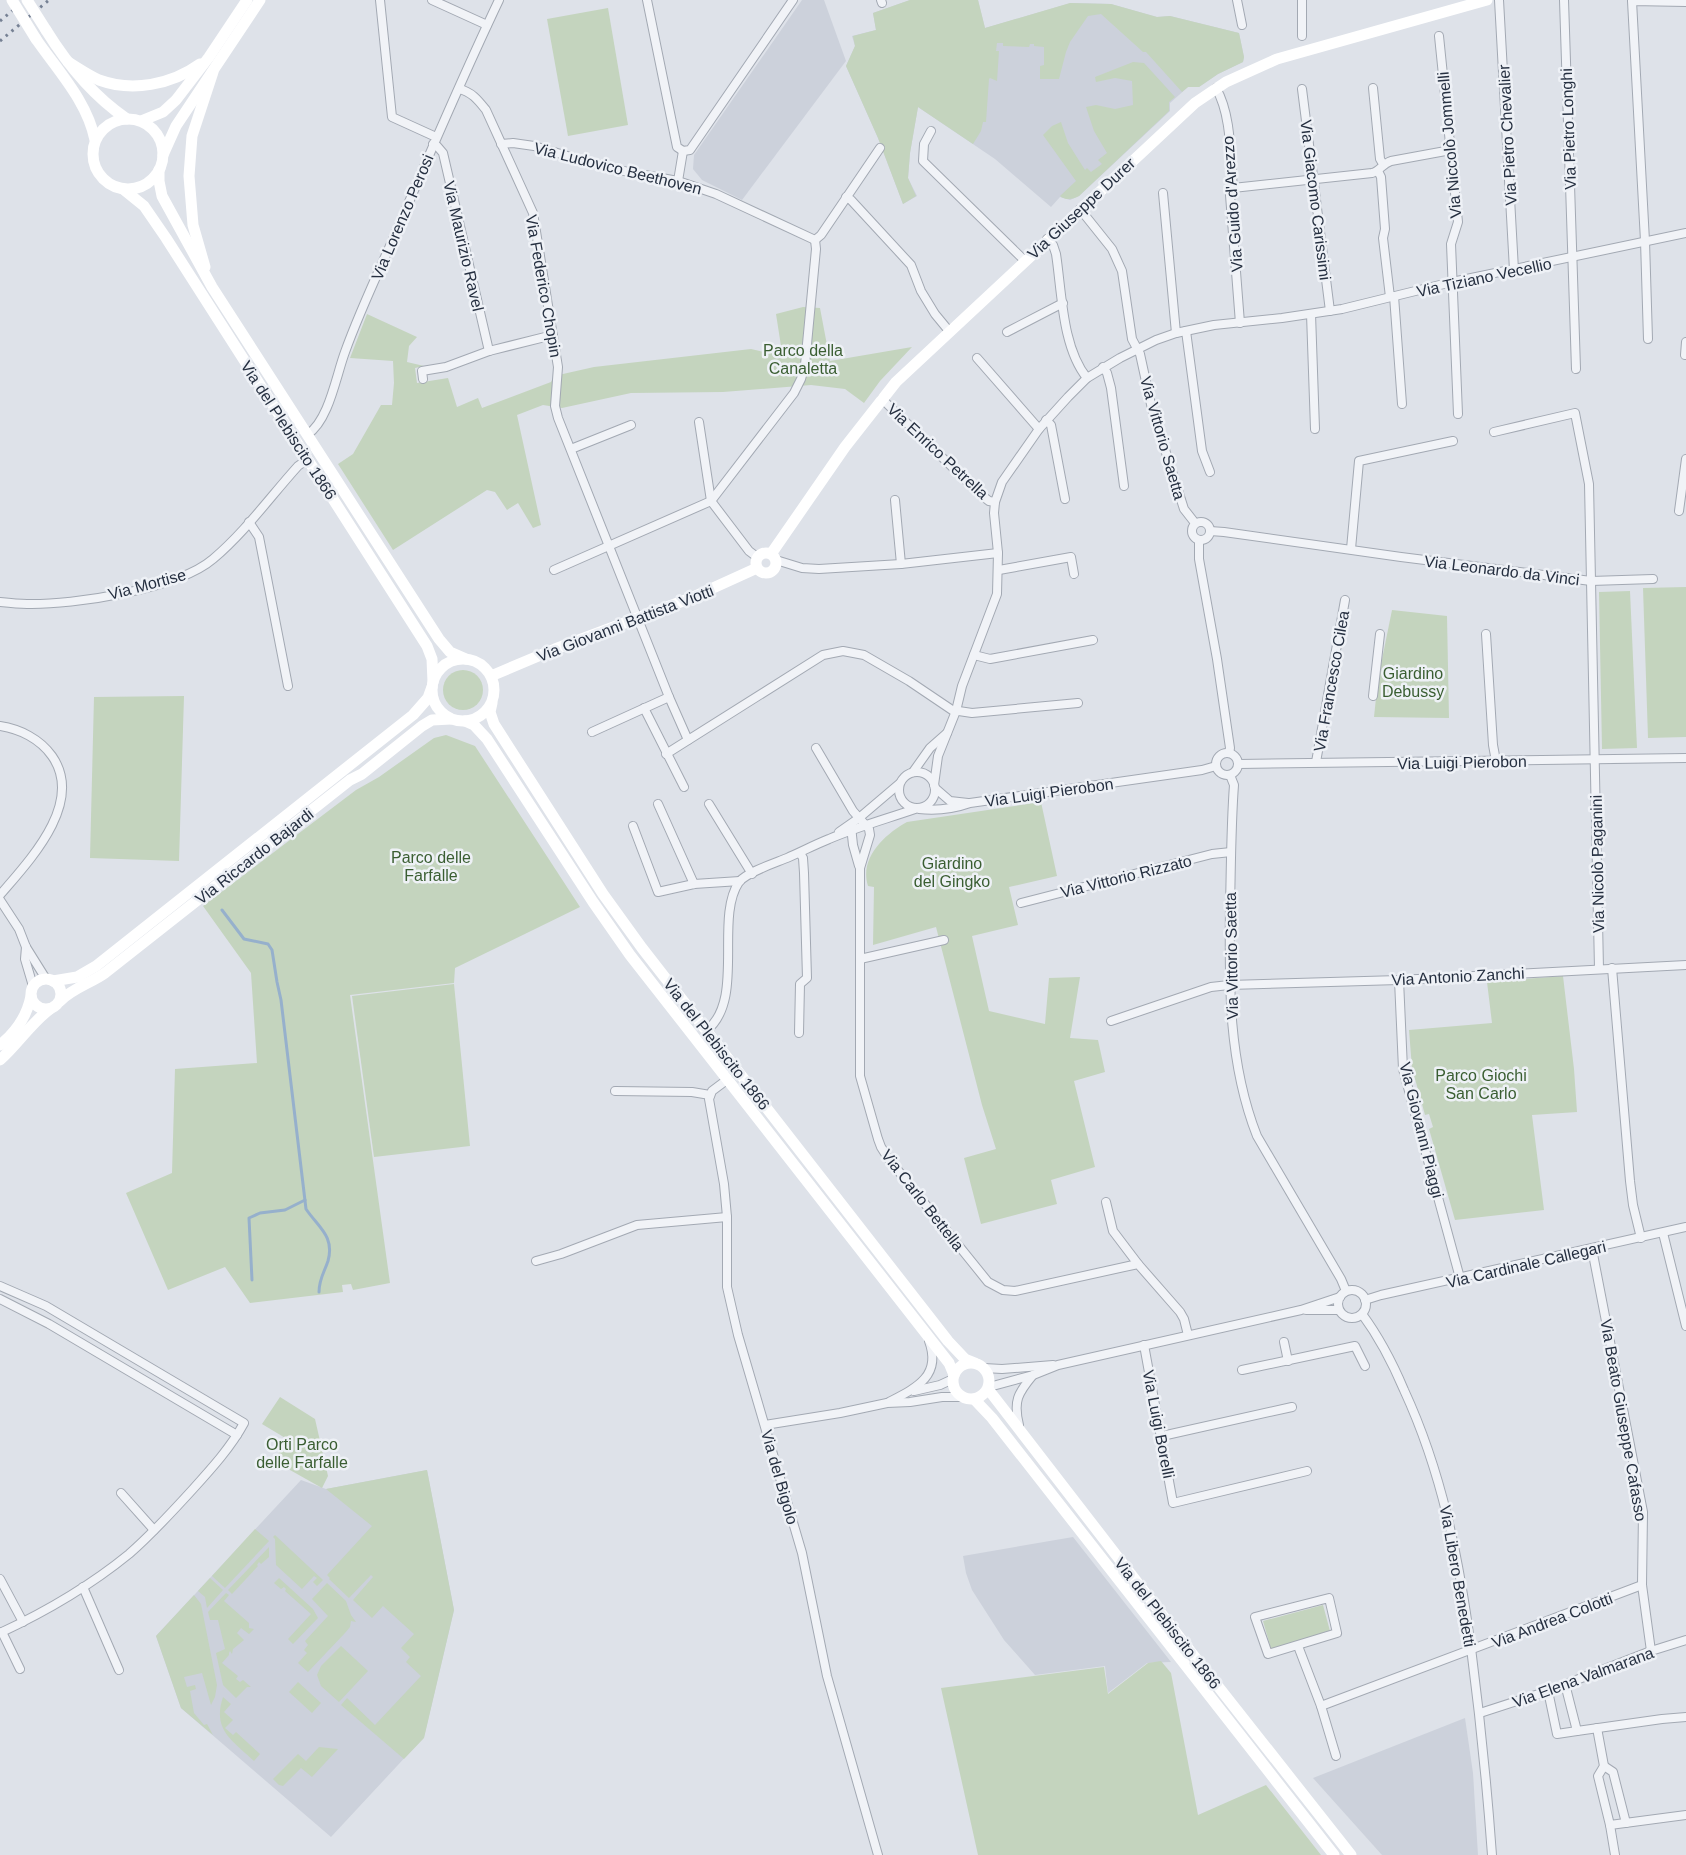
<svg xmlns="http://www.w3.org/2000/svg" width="1686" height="1855" viewBox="0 0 1686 1855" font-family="Helvetica,sans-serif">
<rect width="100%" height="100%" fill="#dee2e9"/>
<g fill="#ccd1db">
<polygon points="802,0 824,0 846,61 742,200 702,180 693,169 694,155"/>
<polygon points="910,0 978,0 985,28 1071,3 1111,4 1157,17 1170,16 1239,33 1244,57 1243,62 1218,74 1199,87 1188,87 1170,103 1170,111 1079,196 1070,200 1060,197 1051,207 995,159 918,107 910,153 908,178 917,196 903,204 878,138 846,66 855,46 852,36 876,30 873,13"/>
<polygon points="427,1470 454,1610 424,1737 331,1837 181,1708 156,1636 301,1480 326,1489"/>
<polygon points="1073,1537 1171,1662 1147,1663 1108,1693 1105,1666 1035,1675 1004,1640 972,1590 966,1573 963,1556"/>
<polygon points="1465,1718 1473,1773 1478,1855 1382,1855 1313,1778"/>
</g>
<g fill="#c4d4be">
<polygon points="910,0 978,0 985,28 1070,3 1111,4 1157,17 1170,16 1239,33 1244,57 1243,62 1218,74 1199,87 1188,87 1182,92 1146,52 1143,52 1101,14 1088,16 1070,42 1066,52 1059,79 1040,79 1040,66 1044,65 1044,47 1034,46 1034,44 1030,44 1029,47 1003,46 1003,43 997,43 996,51 999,51 997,81 990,78 989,79 986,122 983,122 981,131 973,144 918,107 910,153 908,178 916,196 903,204 878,138 846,66 855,46 853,36 876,30 873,13"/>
<polygon points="608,8 628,125 568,136 547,19"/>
<path d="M1133 62 1144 63 1175 97 1169 102V111L1079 196C1073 199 1066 201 1060 196L1076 181 1043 135 1052 126 1061 122 1068 143 1085 170 1087 168 1091 172 1102 164 1098 160 1107 153 1094 131 1086 107 1096 105 1115 109 1133 105 1132 81 1115 78 1096 82 1095 77Z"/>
<polygon points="803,307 820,308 830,361 912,347 880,381 864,403 845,389 811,385 723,392 631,393 562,408 543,405 517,415 541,525 533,528 518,503 507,510 495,492 487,490 393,550 338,464 353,454 381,405 392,405 394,383 393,361 350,358 367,314 417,337 409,346 407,362 424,366 415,368 417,383 448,378 457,407 478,398 482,408 551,382 554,376 594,367 751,349 764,352 781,346 776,314"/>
<polygon points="1686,587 1686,737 1648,738 1643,588"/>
<polygon points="1630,591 1637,748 1602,749 1599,592"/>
<polygon points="1392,610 1447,616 1449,718 1374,717 1378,679"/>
<circle cx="463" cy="690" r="20"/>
<polygon points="184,696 179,861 90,858 94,697"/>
<polygon points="446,735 475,746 580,907 455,968 454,983 350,995 390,1283 353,1290 351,1284 342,1285 343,1292 250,1303 225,1267 168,1290 126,1193 172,1173 175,1069 257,1063 251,973 203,906 356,790 379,777 434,738"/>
<path d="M1041 802 1057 876 1009 887 1018 925 972 936 989 1011 1045 1024 1049 978 1080 977 1070 1038 1098 1040 1105 1072 1074 1081 1095 1167 1051 1180 1057 1204 981 1224 964 1158 996 1149 982 1105 936 927 873 945 874 887 868 886C859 858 885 834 907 822Z"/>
<polygon points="1563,976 1574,1069 1577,1112 1532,1115 1544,1210 1455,1220 1429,1129 1433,1127 1429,1114 1425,1115 1412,1068 1409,1030 1492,1023 1487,982"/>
<polygon points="454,984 470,1146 374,1157 352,996"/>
<polygon points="280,1397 315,1419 328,1476 322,1488 274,1461 287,1439 262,1424"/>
<polygon points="427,1470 454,1610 424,1738 404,1759 341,1705 347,1698 375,1725 421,1676 406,1662 410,1657 401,1648 414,1634 383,1606 372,1618 353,1600 373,1577 371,1575 349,1598 329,1579 330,1578 327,1575 372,1526 326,1489"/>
<polygon points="255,1529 269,1541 225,1588 212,1576"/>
<polygon points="275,1535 323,1580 317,1586 313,1582 317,1578 314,1576 302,1589 276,1565 275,1539 273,1537"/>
<polygon points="269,1547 269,1557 261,1564 259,1562 257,1565 258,1566 232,1594 228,1590"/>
<polygon points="210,1578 223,1590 207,1608 205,1597 198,1591"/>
<polygon points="279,1578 313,1609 318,1618 293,1644 288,1639 311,1614 285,1591 286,1589 284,1587 281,1589 274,1583"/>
<polygon points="327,1583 346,1601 351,1615 356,1622 351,1621 350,1627 345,1633 308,1672 298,1663 307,1653 304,1650 308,1645 305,1641 328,1616 312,1599"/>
<polygon points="226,1593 229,1595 224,1601 249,1623 249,1628 254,1629 249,1634 241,1628 237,1633 244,1640 233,1649 232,1654 230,1651 229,1653 229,1655 222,1663 238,1676 236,1679 240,1682 243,1680 251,1687 247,1687 236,1698 223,1685 216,1653 225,1649 218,1620 210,1620 208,1612"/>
<polygon points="194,1595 201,1604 217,1685 215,1697 211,1705 202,1673 184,1677 187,1687 195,1685 196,1689 190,1691 194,1713 204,1725 207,1724 213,1735 181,1708 156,1636"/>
<polygon points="1323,1605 1330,1631 1271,1649 1263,1621"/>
<polygon points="341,1646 368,1671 339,1702 321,1686 317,1675 321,1666"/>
<polygon points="1161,1661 1171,1673 1198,1815 1266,1785 1321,1855 978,1855 941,1688 1104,1667 1108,1694 1148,1663"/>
<polygon points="298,1682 321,1703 312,1713 289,1692"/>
<path d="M223 1697 231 1704 224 1712 233 1720 225 1728 233 1735 236 1732 260 1754 254 1761C232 1740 212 1730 223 1697Z"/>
<polygon points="319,1747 338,1749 312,1777 301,1768 283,1786 279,1785 273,1779 298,1754 306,1761"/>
</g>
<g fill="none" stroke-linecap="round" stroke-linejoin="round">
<g stroke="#96b0cc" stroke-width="3">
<path d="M222 910 244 939 268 944 272 950 277 982 281 1000 306 1209C318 1227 335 1236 328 1261 324 1273 319 1279 319 1292"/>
<polyline points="252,1280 249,1218 260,1213 285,1210 305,1200"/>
</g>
<g stroke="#a3a9b3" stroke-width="10">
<g id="street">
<polyline points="380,0 392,117 436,137"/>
<polyline points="432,0 487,25"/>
<polyline points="647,0 677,147 683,151"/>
<polyline points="881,0 882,3"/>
<polyline points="1237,0 1242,25"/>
<polyline points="1302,0 1302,36"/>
<polyline points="1499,0 1514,270"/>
<polyline points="1564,0 1576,369"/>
<polyline points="1439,36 1458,222 1451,244 1458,414"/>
<path d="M1216 88C1232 116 1230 156 1233 188L1230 195 1240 323"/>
<polyline points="1373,88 1380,159 1383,164"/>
<path d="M459 89C472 92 478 100 486 110L533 213 558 367 555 406 558 418 669 697 688 740"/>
<polyline points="1302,89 1330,311"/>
<polyline points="931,131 924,144 923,161 1024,260"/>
<polyline points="433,144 437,146 443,153 489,351"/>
<polyline points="501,144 513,143 534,146 581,160 628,172 678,181 716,194 815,240"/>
<polyline points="683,151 690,150 793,0"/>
<polyline points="1378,171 1381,177 1385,229 1383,238 1390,297"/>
<polyline points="678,181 683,151"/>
<path d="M1233 188 1372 173C1380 171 1382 164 1391 161L1451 150"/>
<polyline points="1163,193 1176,333"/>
<polyline points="846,197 851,200 911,265 921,291 935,314 949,331"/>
<polyline points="1080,209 1112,249 1122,271 1132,339 1140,354 1152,409 1184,509 1195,523"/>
<path d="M1047 239 1053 245 1056 254C1062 293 1062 347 1087 378"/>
<polyline points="815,240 821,235 880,148"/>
<polyline points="1394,296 1402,404"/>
<polyline points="1311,314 1315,429"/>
<polyline points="1186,331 1202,451 1210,472"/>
<polyline points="1007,332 1063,303"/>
<polyline points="1648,339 1645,241 1632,1 1686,2"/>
<polyline points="1685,355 1686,342"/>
<polyline points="977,358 1039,429"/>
<polyline points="1103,367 1107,373 1111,388 1124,486"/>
<polyline points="423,379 422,371 446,367 489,351 553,335"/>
<polyline points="882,399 980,494 989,501 995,502"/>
<polyline points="1046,420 1051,425 1065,499"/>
<polyline points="699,422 711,501 749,551 757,557"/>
<polyline points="1494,432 1575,413 1589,484 1599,969"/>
<path d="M308 434C329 420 336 376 345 352 359 313 377 275 394 237 428 157 462 78 499 0"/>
<polyline points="571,449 631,425"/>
<polyline points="895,500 901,564"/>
<polyline points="1679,511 1686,459"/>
<circle cx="1201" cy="531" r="9"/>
<polyline points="249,522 259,537 288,686"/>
<polyline points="1210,531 1224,532 1401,557 1591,581 1653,579"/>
<polyline points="1199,540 1199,559 1217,659 1230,748 1229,753"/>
<polyline points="1351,549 1359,461 1453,441"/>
<polyline points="776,560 802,568 819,569 901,564 998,553"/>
<polyline points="554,570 711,501 794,393 801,379 805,365 816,249 815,240"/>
<polyline points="999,570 1071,557 1074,574"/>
<path d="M0 602C9 603 18 604 27 604 74 605 178 589 213 559 245 532 270 497 298 466L308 459"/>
<polyline points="1486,634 1493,745 1496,761"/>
<polyline points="974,655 990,659 1093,640"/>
<polyline points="1373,696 1380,634"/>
<polyline points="644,708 684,787"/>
<path d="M0 726C20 729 40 739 52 756 85 803 29 861 0 895"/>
<polyline points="592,732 669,697"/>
<polyline points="816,748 853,811 869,829 870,835 860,868 860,1076 878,1139 881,1147 888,1158 988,1282 1003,1290 1015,1291 1138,1264 1180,1312 1184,1319 1188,1335"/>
<circle cx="1227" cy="764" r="11"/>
<polyline points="666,754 823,655 843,651 864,655 909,681 952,710 972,713 1078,703"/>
<polyline points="1316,762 1345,600"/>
<polyline points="1239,764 1686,758"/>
<circle cx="917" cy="790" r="18"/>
<polyline points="913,772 930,748 947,733"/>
<path d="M1230 775 1234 785C1231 825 1231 866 1230 907 1229 985 1228 1062 1257 1136L1341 1279 1346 1291"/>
<polyline points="934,785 938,756 956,711 962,686 997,594 998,553 994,513 995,502 1002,482 1039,429 1068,397 1087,378 1120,358 1156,340 1176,333 1214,325 1282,318 1342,309 1452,282 1686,233"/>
<polyline points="935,788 950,801 968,803"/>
<polyline points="658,804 694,884"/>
<polyline points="709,804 752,874"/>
<path d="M919 809C937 811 953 809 970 803L1202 770 1216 766"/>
<polyline points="633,826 658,892 694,884 740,881"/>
<polyline points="851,826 853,845 859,866"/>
<polyline points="839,832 859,818 899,784"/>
<polyline points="0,900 19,929 26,947 46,979"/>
<polyline points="1021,903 1212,854 1231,852"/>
<polyline points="26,947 25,959 33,986"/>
<polyline points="860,959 944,940"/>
<polyline points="1612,968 1630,1181 1633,1205 1641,1238"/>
<polyline points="1399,980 1403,1069 1460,1278"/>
<polyline points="1111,1021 1211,987 1229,985 1399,980 1686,965"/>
<path d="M706 1031C746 1000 714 919 739 882 747 872 775 863 787 858 801 852 814 845 829 839 857 827 886 819 915 809"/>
<polyline points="799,1033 800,984 807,978 804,873 803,858 800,853"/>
<polyline points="728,1079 712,1091 709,1099 724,1184 727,1217 727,1287 738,1335 802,1553 827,1676 878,1855"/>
<polyline points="615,1091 692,1092 710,1095"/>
<polyline points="1106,1202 1113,1231 1138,1264"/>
<polyline points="1663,1233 1686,1326"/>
<polyline points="1592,1249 1643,1512 1642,1585 1651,1651"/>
<polyline points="536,1261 561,1254 637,1225 727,1217"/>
<path d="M0 1286 46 1306 244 1423C231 1447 212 1468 193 1489 173 1511 152 1534 129 1554 91 1585 45 1612 0 1633"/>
<circle cx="1352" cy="1304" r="14"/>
<polyline points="0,1299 49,1324 237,1435"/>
<polyline points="1365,1300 1381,1295 1686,1227"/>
<polyline points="1306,1310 1339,1310"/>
<path d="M1362 1314C1379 1337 1393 1364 1404 1390 1442 1472 1459 1559 1471 1648 1480 1717 1487 1786 1492 1855"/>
<polyline points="1284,1342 1288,1361"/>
<polyline points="1144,1345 1173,1503 1307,1471"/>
<polyline points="984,1368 1002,1369 1053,1365"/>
<polyline points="1242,1370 1355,1346 1365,1366"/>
<polyline points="989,1387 1033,1375 1058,1365 1301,1310 1340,1297"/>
<polyline points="914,1391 940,1385 953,1379"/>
<path d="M889 1402C916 1388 942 1376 929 1341"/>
<polyline points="765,1425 840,1413 887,1403 910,1402 942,1397 962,1397"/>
<path d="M1019 1425C1013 1401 1018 1393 1033 1375"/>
<polyline points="1162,1436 1292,1407"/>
<polyline points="121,1493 154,1530"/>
<polyline points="0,1579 23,1622"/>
<polyline points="83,1587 119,1670"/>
<polygon points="1329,1598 1337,1633 1268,1654 1255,1617"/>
<polyline points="2,1632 20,1669"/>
<polyline points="1298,1646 1321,1706 1336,1756"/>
<polyline points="1548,1691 1557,1734 1577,1731 1565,1684"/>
<polyline points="1321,1706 1642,1585"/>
<polyline points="1480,1713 1548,1691 1651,1651 1686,1640"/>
<polyline points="1597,1728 1604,1766 1598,1776 1610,1825 1615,1855"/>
<polyline points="1577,1731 1662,1719 1686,1717"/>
<polyline points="1604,1766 1613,1772 1626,1823"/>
<polyline points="1610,1825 1686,1815"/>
</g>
</g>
<use href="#street" stroke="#f1f3f7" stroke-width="8"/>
<g stroke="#fff" stroke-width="11">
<path d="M46 30C67 64 93 96 127 119"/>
<path d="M36 39C58 71 87 101 95 140"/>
<path d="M68 62C78 68 88 75 99 80 132 92 171 85 200 64"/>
<circle cx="128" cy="154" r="35"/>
<polyline points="141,121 163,112 176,100 209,57 247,0"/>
<polyline points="163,155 176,126 260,0"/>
<polyline points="159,170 159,181 162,196 212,287 439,639 450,652 466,659"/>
<polyline points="123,189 144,206 166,238 427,646 432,659 433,682"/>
<polyline points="205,267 193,225 189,176 192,136 213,72"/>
<circle cx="766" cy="563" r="10"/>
<polyline points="771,554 845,447 896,382 1195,103 1226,82 1277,59 1487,0"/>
<circle cx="463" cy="690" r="31"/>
<polyline points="491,676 555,649 691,598 757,568"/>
<polyline points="492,703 490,712 494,724 603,894 642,948 948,1341 965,1359 975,1363"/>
<polyline points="465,721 474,725 487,739 593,902 630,955 949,1363 954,1375"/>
<circle cx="46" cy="994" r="15"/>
<polyline points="53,981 77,977 96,966 413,715 428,698 432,687"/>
<path d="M60 1001C73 988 91 983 105 973L350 780 362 774 422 726 432 720 451 719"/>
<path d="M0 1045C15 1033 27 1016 31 996"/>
<path d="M0 1060C18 1044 31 1023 50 1009"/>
<circle cx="971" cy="1381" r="18"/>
<polyline points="988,1389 1191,1652 1351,1855"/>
<polyline points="974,1399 992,1418 1334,1855"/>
</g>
<g stroke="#768194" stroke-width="3" stroke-dasharray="2.5 5" stroke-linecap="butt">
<polyline points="0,21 25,0"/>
<polyline points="0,41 49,0"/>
</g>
<g stroke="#fff" stroke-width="11">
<polyline points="12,0 36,39"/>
<polyline points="27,0 46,30"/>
</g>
</g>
<g text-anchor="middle" stroke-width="5" stroke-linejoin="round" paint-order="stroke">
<g font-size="16" fill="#263041" stroke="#eef1f6">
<text transform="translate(1568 129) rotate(-92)" y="6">Via Pietro Longhi</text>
<text transform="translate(1507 135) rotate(-93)" y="6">Via Pietro Chevalier</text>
<text transform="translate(1449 145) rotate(-95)" y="6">Via Niccolò Jommelli</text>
<text transform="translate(618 168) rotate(14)" y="6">Via Ludovico Beethoven</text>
<text transform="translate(1316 200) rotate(83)" y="6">Via Giacomo Carissimi</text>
<text transform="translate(1232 204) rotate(-94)" y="6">Via Guido d'Arezzo</text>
<text transform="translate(1081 208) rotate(-43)" y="6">Via Giuseppe Durer</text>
<text transform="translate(402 217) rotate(-67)" y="6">Via Lorenzo Perosi</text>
<text transform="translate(464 246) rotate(77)" y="6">Via Maurizio Ravel</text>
<text transform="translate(1484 277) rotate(-12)" y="6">Via Tiziano Vecellio</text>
<text transform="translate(544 286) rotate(80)" y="6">Via Federico Chopin</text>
<text transform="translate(289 430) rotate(57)" y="6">Via del Plebiscito 1866</text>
<text transform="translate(1163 438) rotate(74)" y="6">Via Vittorio Saetta</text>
<text transform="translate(938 451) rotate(43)" y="6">Via Enrico Petrella</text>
<text transform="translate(1502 570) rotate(7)" y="6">Via Leonardo da Vinci</text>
<text transform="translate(147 584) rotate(-15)" y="6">Via Mortise</text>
<text transform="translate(625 623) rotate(-21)" y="6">Via Giovanni Battista Viotti</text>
<text transform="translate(1331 681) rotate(-80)" y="6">Via Francesco Cilea</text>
<text transform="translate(1462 762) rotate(-1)" y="6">Via Luigi Pierobon</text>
<text transform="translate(1049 792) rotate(-8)" y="6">Via Luigi Pierobon</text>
<text transform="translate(254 856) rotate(-38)" y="6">Via Riccardo Bajardi</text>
<text transform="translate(1597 864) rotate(-91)" y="6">Via Nicolò Paganini</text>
<text transform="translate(1126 876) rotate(-14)" y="6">Via Vittorio Rizzato</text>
<text transform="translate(1231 956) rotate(-91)" y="6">Via Vittorio Saetta</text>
<text transform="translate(1458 976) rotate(-3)" y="6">Via Antonio Zanchi</text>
<text transform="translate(717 1044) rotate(52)" y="6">Via del Plebiscito 1866</text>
<text transform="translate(1422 1130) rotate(76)" y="6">Via Giovanni Piaggi</text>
<text transform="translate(923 1200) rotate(52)" y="6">Via Carlo Bettella</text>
<text transform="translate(1526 1264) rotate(-13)" y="6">Via Cardinale Callegari</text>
<text transform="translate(1624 1420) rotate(80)" y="6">Via Beato Giuseppe Cafasso</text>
<text transform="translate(1159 1424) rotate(79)" y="6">Via Luigi Borelli</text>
<text transform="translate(780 1477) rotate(74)" y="6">Via del Bigolo</text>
<text transform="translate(1458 1576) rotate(80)" y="6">Via Libero Benedetti</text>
<text transform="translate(1552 1620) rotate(-21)" y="6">Via Andrea Colotti</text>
<text transform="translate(1168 1623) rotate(52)" y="6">Via del Plebiscito 1866</text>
<text transform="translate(1583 1677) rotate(-20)" y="6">Via Elena Valmarana</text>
</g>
<g font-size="16" fill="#3a5e32" stroke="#eef1f6">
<text x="803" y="356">Parco della<tspan x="803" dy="18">Canaletta</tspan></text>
<text x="1413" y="679">Giardino<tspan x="1413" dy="18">Debussy</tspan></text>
<text x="431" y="863">Parco delle<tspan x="431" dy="18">Farfalle</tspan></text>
<text x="952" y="869">Giardino<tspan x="952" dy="18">del Gingko</tspan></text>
<text x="1481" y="1081">Parco Giochi<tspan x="1481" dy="18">San Carlo</tspan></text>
<text x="302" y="1450">Orti Parco<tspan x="302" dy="18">delle Farfalle</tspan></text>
</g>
</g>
</svg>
